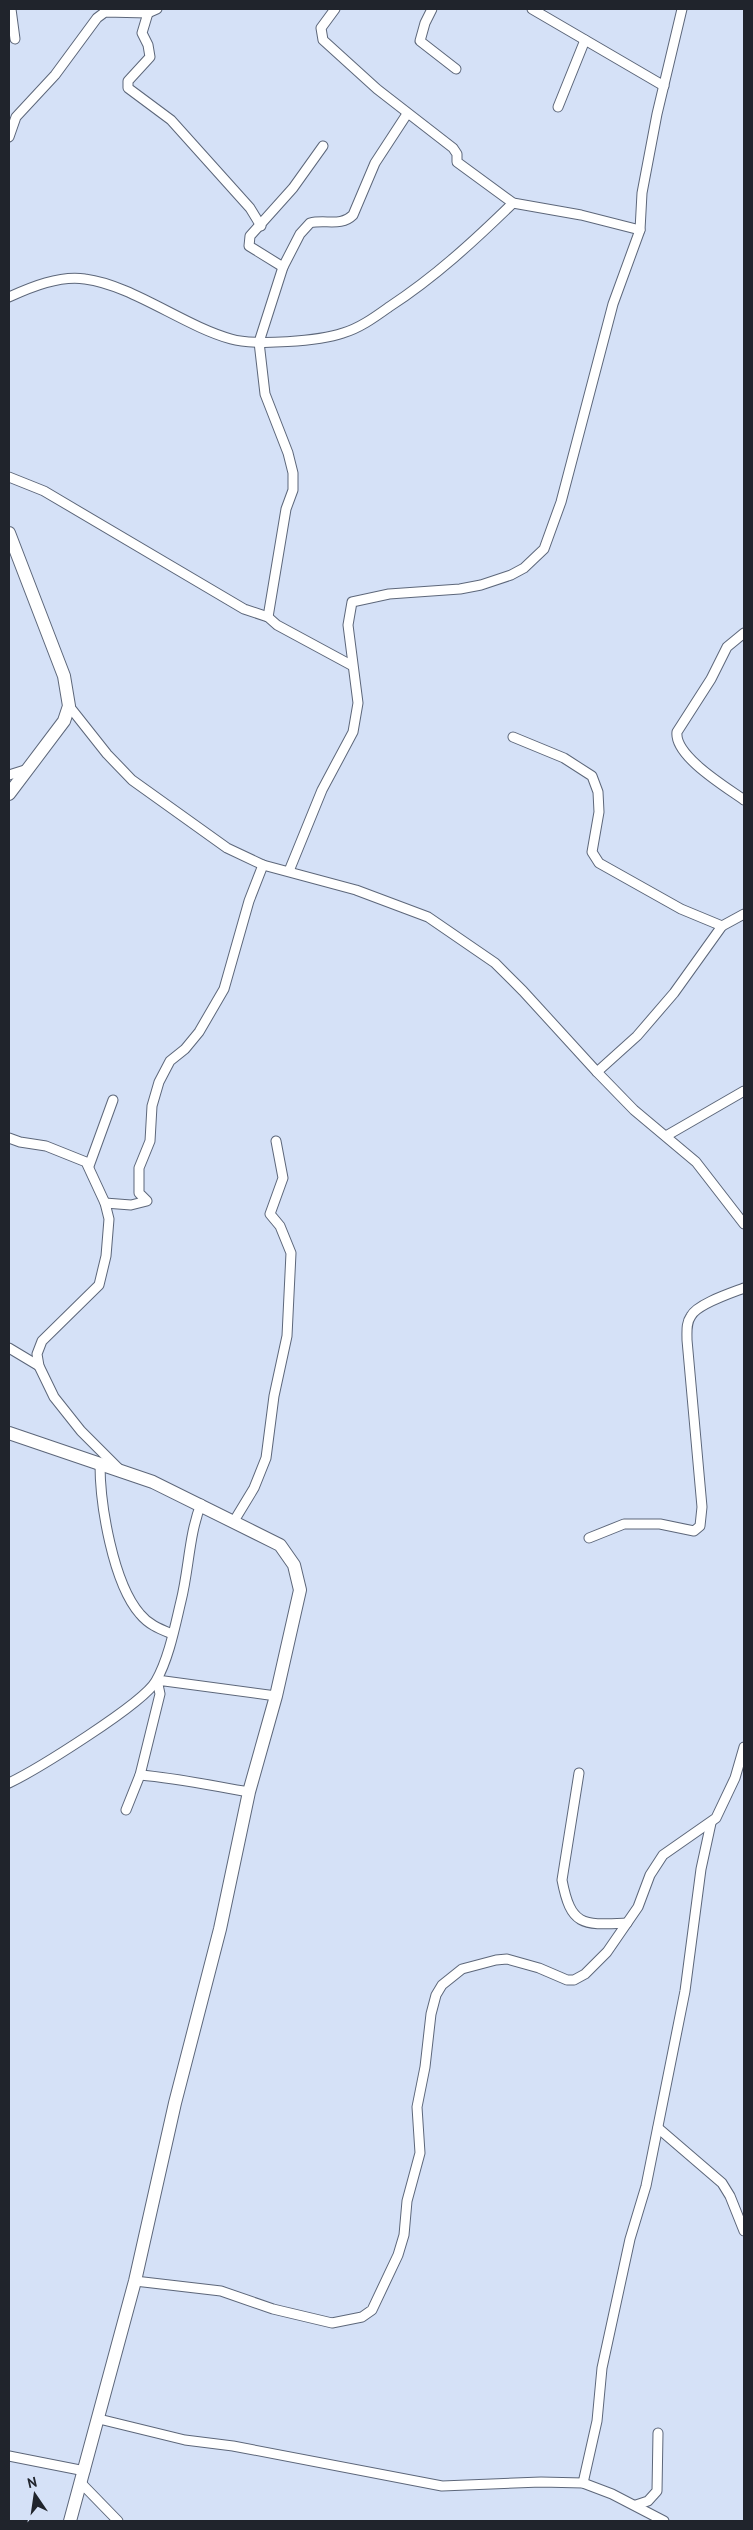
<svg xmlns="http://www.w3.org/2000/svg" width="753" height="2530" viewBox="0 0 753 2530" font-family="'PT Sans',sans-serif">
<rect width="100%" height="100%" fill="#d5e1f7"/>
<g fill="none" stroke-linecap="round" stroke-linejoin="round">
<g stroke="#5d677a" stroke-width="11">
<g id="street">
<polyline points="11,9 15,39"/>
<polyline points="335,9 321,28 323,40 377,89 453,148 457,154 457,162 513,203 581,215 640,230"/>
<polyline points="432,9 425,23 420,41 456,69"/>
<polyline points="532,9 664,86"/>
<polyline points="148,13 142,33 148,45 150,57 128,81 128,88 171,120 250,208 261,226"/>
<polyline points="558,107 585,40"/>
<polyline points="9,137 16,117 55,75 97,18 105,12 148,13 157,9"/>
<polyline points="283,267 249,246 250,236 293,188 323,146"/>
<path d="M9 297C31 287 60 275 85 279 132 285 184 326 231 339 255 346 320 341 343 333 360 328 375 317 389 307 435 277 474 241 513 203"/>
<polyline points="9,477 44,491 244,609 268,617 277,625 351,665"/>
<path d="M268 617 286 509 293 490V473L288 453 265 394 259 342 283 267 300 234 310 223C325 219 341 227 353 215L375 163 407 114"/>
<path d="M744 633 727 647 711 679 677 732C674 756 726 787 744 800"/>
<polyline points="69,706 107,754 132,780 227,848 263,865 356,890 428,917 495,963 523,991 597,1072 634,1110 696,1162 744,1224"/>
<polyline points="513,737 564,758 592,776 598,792 599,812 592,852 599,863 681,909 722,926"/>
<polyline points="9,775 28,769"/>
<polyline points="289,871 322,790 353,732 358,703 348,625 352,602 389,594 460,589 481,585 511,575 524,568 544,549 561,502 613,304 640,230 642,193 657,114 682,9"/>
<polyline points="597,1072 637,1036 674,993 722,926 744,914"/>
<polyline points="666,1136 744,1091"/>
<polyline points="9,1138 20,1142 46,1146 86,1162 105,1203 109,1219 106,1256 99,1285 42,1341 37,1354 39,1366 54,1397 81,1431 119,1469"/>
<polyline points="89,1166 113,1100"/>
<polyline points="105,1203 131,1205 147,1201 139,1193 139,1168 150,1141 152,1106 159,1082 170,1061 185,1049 199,1032 224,989 249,901 263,865"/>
<polyline points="9,1348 39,1366"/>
<path d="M100 1464C100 1505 113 1583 140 1614 149 1625 160 1629 172 1634"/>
<polyline points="234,1521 254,1488 266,1458 274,1396 287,1336 291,1253 280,1226 270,1214 283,1178 276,1141"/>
<path d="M589 1538 624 1524H660L694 1531 700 1526 702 1507 687 1340C687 1331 686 1323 691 1316 697 1304 731 1293 744 1288"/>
<path d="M579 1773 562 1880C571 1927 583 1925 627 1923"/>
<path d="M140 1775C177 1778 213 1786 249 1792"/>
<path d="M9 1783C36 1770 143 1704 156 1681 169 1658 175 1626 181 1601 189 1569 189 1534 201 1504"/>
<polyline points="126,1810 140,1775 160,1694 157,1680 276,1696"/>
<polyline points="658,2128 722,2183 730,2196 744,2231"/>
<polyline points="135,2281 221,2291 273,2309 332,2323 362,2317 372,2310 398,2255 404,2235 407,2201 420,2153 417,2107 425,2067 431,2014 436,1995 442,1985 462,1969 496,1960 507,1959 539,1968 567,1980 574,1980 585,1974 607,1952 638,1907 650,1875 663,1855 716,1818 735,1778 744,1747"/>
<polyline points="99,2419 185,2440 233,2446 442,2486 541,2482 583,2483 612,2494 664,2521"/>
<polyline points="9,2456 85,2471"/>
<polyline points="81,2483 118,2521"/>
<polyline points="583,2483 597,2421 602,2368 630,2239 646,2186 685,1991 701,1869 711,1823"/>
<polyline points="636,2505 648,2501 657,2491 658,2433"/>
</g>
</g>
<g stroke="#5d677a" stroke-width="14">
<g id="secondary">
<polyline points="9,533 64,676 69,706 64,721 9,794"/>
<polyline points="9,1433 153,1482 280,1545 294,1565 300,1590 276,1696 249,1792 220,1929 175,2103 135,2281 70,2521"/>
</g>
</g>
<use href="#street" stroke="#fff" stroke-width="9"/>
<use href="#secondary" stroke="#fff" stroke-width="12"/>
</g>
<rect width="753" height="2530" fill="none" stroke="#20242c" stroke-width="20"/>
<g transform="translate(35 2495) rotate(347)" stroke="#d5e1f7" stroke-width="4" paint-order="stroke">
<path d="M0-4L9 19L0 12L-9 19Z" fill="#20242c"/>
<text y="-8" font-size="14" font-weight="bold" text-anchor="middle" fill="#20242c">N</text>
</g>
</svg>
